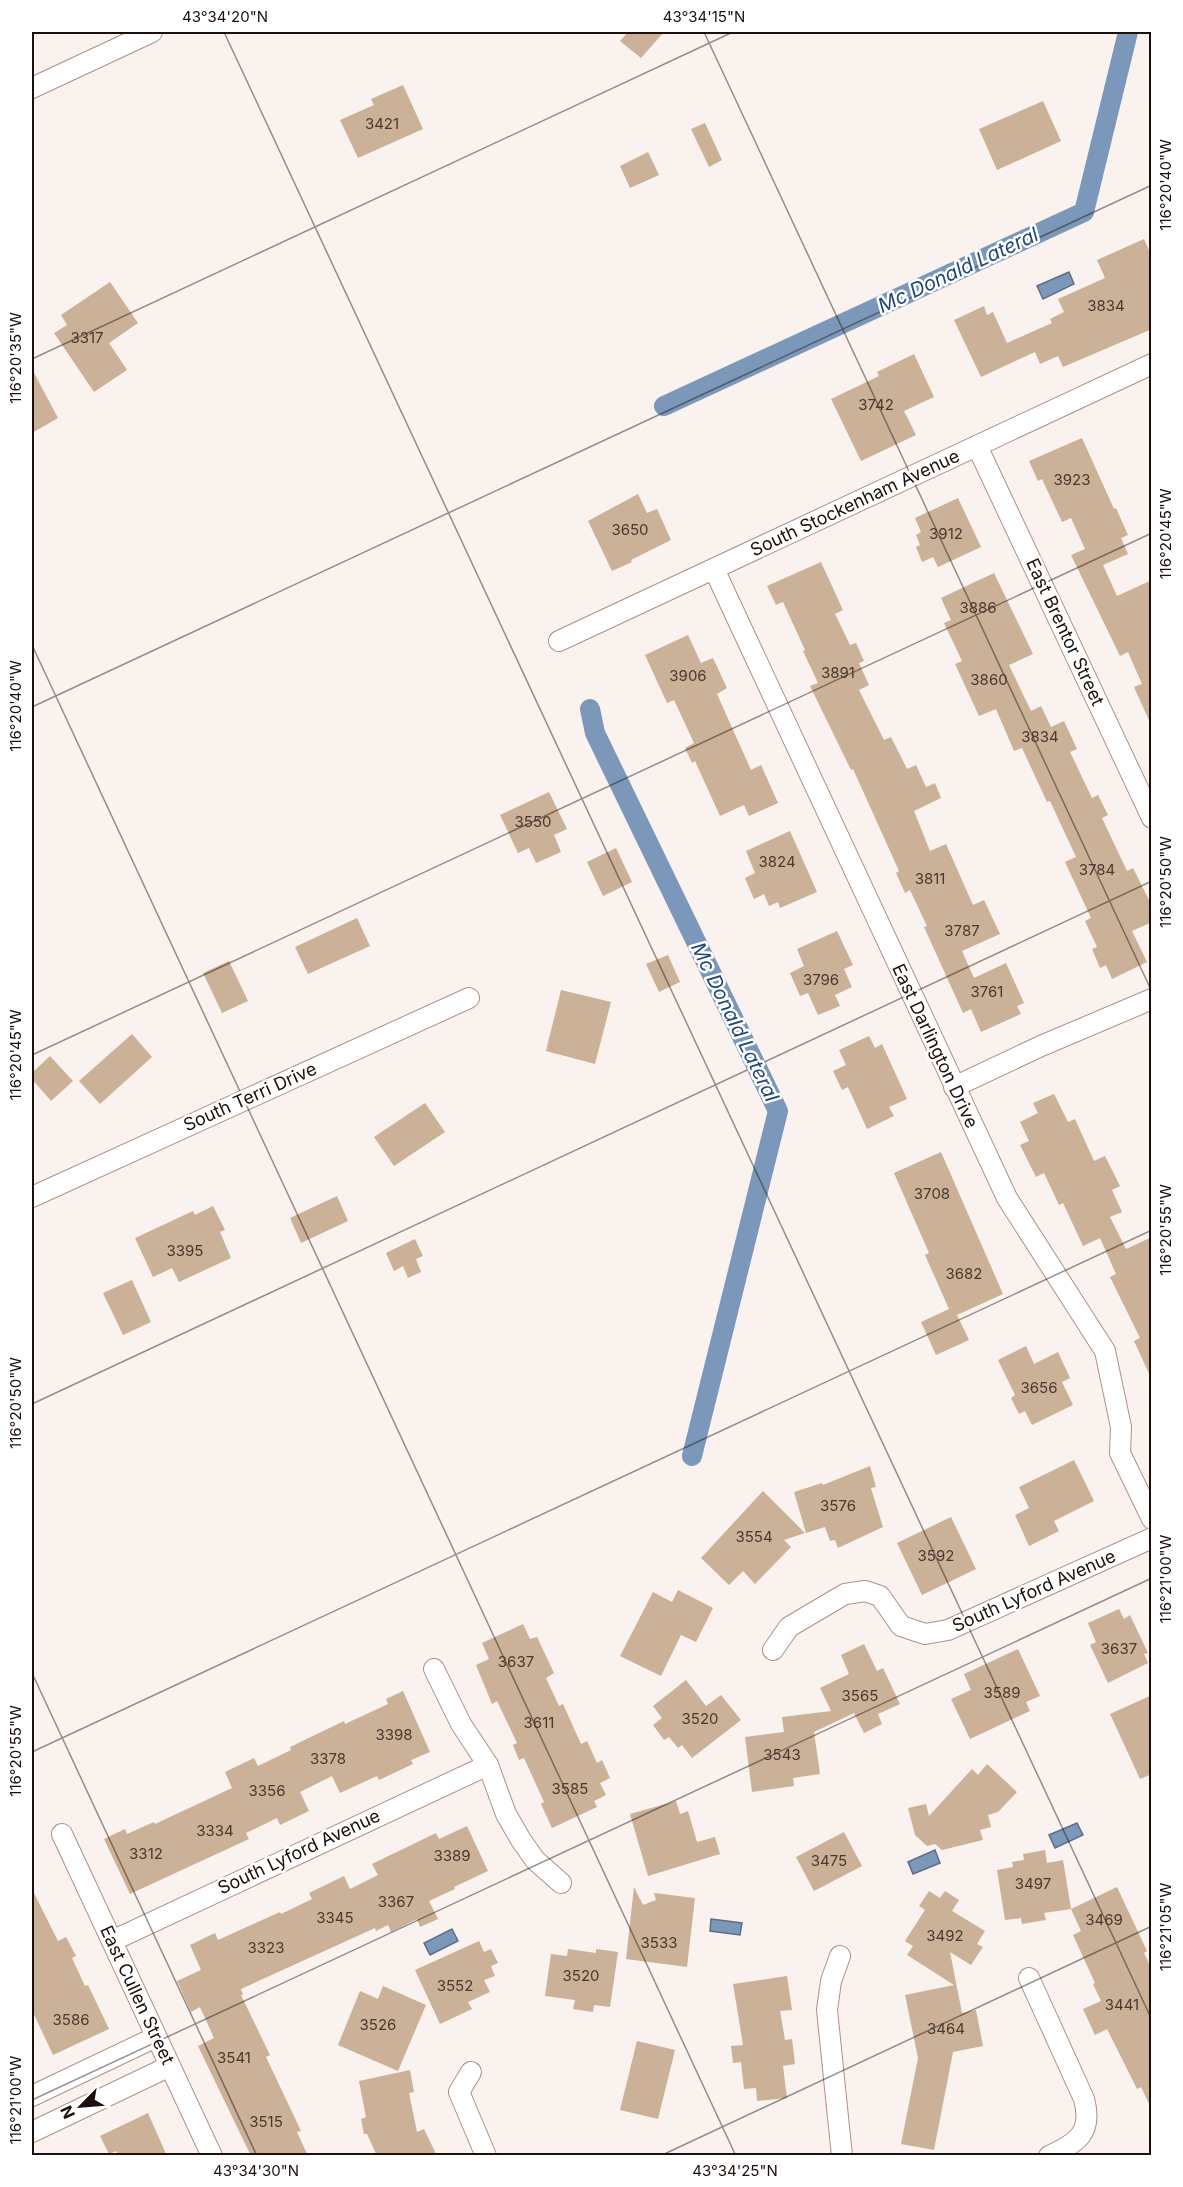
<svg xmlns="http://www.w3.org/2000/svg" width="1183" height="2187" viewBox="0 0 1183 2187" font-family="Inter,sans-serif">
<rect width="100%" height="100%" fill="#f9f2ee"/>
<g fill="#7b97b9" stroke="#5f6e85" stroke-width="1.5">
<polygon points="1069,272 1074,284 1043,299 1037,286"/>
<polygon points="1077,1823 1083,1835 1055,1848 1049,1835"/>
<polygon points="935,1850 940,1863 913,1874 908,1862"/>
<polygon points="711,1919 742,1923 740,1935 710,1931"/>
<polygon points="452,1929 458,1941 430,1955 424,1943"/>
</g>
<g fill="none" stroke-linecap="round" stroke-linejoin="round">
<g stroke="#7b97b9" stroke-width="20">
<polyline points="664,406 1084,212 1128,32"/>
<polyline points="590,709 595,733 778,1111 692,1456"/>
</g>
</g>
<g fill="#cbb197">
<polygon points="628,32 664,32 641,58 620,41"/>
<polygon points="403,85 423,129 358,158 340,120 374,105 371,99"/>
<polygon points="1043,101 1061,141 997,170 979,129"/>
<polygon points="705,123 722,160 709,167 691,129"/>
<polygon points="648,152 659,175 630,188 620,166"/>
<polygon points="1144,239 1152,257 1152,329 1063,367 1058,356 1040,364 1035,352 981,377 954,320 984,306 987,315 993,312 1007,343 1052,323 1050,319 1064,312 1058,299 1105,278 1097,260"/>
<polygon points="110,282 138,323 109,343 127,370 94,392 54,333 67,325 61,315"/>
<polygon points="914,354 934,397 904,411 916,435 861,461 831,399 879,376 877,372"/>
<polygon points="32,369 58,418 32,433"/>
<polygon points="1082,438 1114,509 1116,508 1128,535 1121,538 1128,554 1103,565 1117,596 1152,580 1152,727 1134,687 1142,684 1128,652 1120,656 1071,555 1085,549 1071,518 1062,522 1042,479 1038,481 1029,461"/>
<polygon points="638,494 647,513 657,509 671,540 631,560 632,562 612,571 588,521"/>
<polygon points="958,498 981,547 938,567 933,557 922,562 916,547 920,545 916,535 921,532 915,518"/>
<polygon points="821,562 843,610 835,614 850,645 856,643 864,661 859,663 869,685 859,690 884,740 891,737 907,769 916,765 926,787 935,783 941,798 914,811 930,851 946,844 973,905 984,900 1000,934 962,951 974,978 1006,963 1024,1003 1017,1006 1021,1014 981,1032 971,1009 963,1013 924,927 927,926 910,890 905,893 896,873 899,871 853,769 851,770 810,686 818,683 803,651 805,650 783,602 776,605 767,586"/>
<polygon points="994,573 1033,654 1009,665 1031,711 1041,706 1051,727 1064,721 1077,749 1070,752 1092,798 1098,795 1108,815 1102,818 1127,871 1133,868 1152,906 1152,922 1132,931 1147,962 1112,979 1106,965 1100,968 1092,949 1097,947 1085,921 1091,918 1065,862 1076,857 1050,801 1047,802 1022,748 1014,751 996,709 979,716 955,664 962,661 944,623 951,620 941,598"/>
<polygon points="688,635 701,663 713,658 727,688 717,694 751,770 761,765 778,803 749,816 744,805 720,816 695,761 692,763 685,748 694,743 674,700 667,703 645,655"/>
<polygon points="549,792 567,829 554,835 561,852 536,863 529,848 518,853 500,815"/>
<polygon points="790,831 817,892 780,908 778,902 769,906 764,894 754,899 745,878 755,873 746,851"/>
<polygon points="616,848 632,882 603,896 587,862"/>
<polygon points="357,918 370,946 308,974 295,947"/>
<polygon points="837,931 853,965 844,969 852,987 835,995 840,1006 818,1015 808,993 800,996 790,973 804,966 797,949"/>
<polygon points="668,955 680,982 659,992 646,964"/>
<polygon points="229,961 248,1001 222,1013 203,973"/>
<polygon points="561,990 611,1002 595,1064 546,1051"/>
<polygon points="132,1034 152,1057 100,1104 79,1081"/>
<polygon points="869,1036 875,1048 882,1044 907,1099 889,1107 894,1116 867,1129 848,1087 842,1090 833,1071 846,1065 839,1050"/>
<polygon points="50,1056 73,1081 51,1101 32,1079 32,1073"/>
<polygon points="1054,1094 1068,1122 1075,1119 1094,1161 1105,1156 1120,1186 1112,1190 1122,1212 1110,1217 1126,1249 1152,1237 1152,1380 1134,1341 1140,1338 1110,1277 1116,1274 1100,1238 1083,1246 1063,1203 1059,1205 1044,1173 1036,1177 1020,1145 1029,1141 1020,1122 1038,1113 1033,1103"/>
<polygon points="425,1103 445,1132 394,1166 374,1137"/>
<polygon points="941,1152 1003,1294 957,1315 969,1340 936,1355 921,1322 949,1309 925,1255 929,1253 894,1173"/>
<polygon points="337,1196 348,1221 301,1243 290,1218"/>
<polygon points="213,1206 225,1230 220,1232 231,1258 179,1282 172,1268 153,1277 135,1238 193,1211 195,1215"/>
<polygon points="415,1239 423,1256 416,1259 421,1272 408,1278 403,1266 394,1271 386,1253"/>
<polygon points="132,1280 151,1322 123,1335 103,1293"/>
<polygon points="1026,1346 1034,1364 1058,1352 1070,1378 1062,1382 1073,1405 1032,1425 1025,1411 1019,1414 1011,1398 1015,1395 998,1360"/>
<polygon points="1074,1460 1094,1501 1054,1521 1059,1531 1029,1546 1015,1515 1029,1508 1019,1487"/>
<polygon points="870,1466 876,1487 871,1488 883,1527 838,1548 835,1540 830,1541 825,1527 806,1533 794,1492 822,1483 823,1485"/>
<polygon points="763,1491 805,1533 784,1540 791,1547 755,1584 743,1571 729,1585 701,1558"/>
<polygon points="951,1517 976,1569 922,1595 897,1543"/>
<polygon points="678,1590 713,1608 696,1642 681,1635 661,1676 620,1656 653,1592 672,1602"/>
<polygon points="1119,1609 1124,1619 1130,1615 1148,1653 1144,1654 1148,1663 1108,1683 1090,1645 1096,1642 1088,1623"/>
<polygon points="523,1624 530,1639 537,1637 554,1673 546,1678 559,1706 563,1704 581,1744 587,1741 597,1763 602,1760 610,1778 600,1783 606,1795 594,1801 597,1807 552,1828 541,1804 544,1802 524,1758 519,1760 513,1745 517,1743 497,1701 492,1704 476,1665 489,1659 482,1643"/>
<polygon points="864,1644 877,1671 883,1668 900,1704 878,1714 882,1724 864,1733 854,1713 814,1732 820,1774 793,1778 794,1786 752,1792 745,1737 784,1732 782,1717 831,1711 820,1688 849,1674 841,1655"/>
<polygon points="1018,1649 1040,1696 1026,1702 1030,1711 970,1739 951,1699 971,1690 964,1674"/>
<polygon points="686,1680 706,1706 721,1695 741,1720 692,1758 682,1745 678,1748 669,1737 664,1740 653,1725 662,1718 653,1706"/>
<polygon points="403,1691 430,1752 411,1760 413,1764 379,1780 377,1776 340,1793 332,1776 300,1792 309,1811 280,1825 277,1818 246,1833 249,1839 130,1894 104,1839 125,1829 127,1834 154,1822 155,1824 232,1788 225,1772 254,1758 258,1766 291,1750 290,1747 344,1721 345,1724 388,1704 386,1699"/>
<polygon points="1152,1695 1152,1774 1140,1779 1110,1714"/>
<polygon points="987,1764 1017,1792 998,1812 988,1815 991,1827 980,1830 983,1840 942,1850 935,1844 927,1846 915,1835 908,1808 926,1804 929,1816 972,1769 978,1775"/>
<polygon points="676,1801 680,1814 688,1811 697,1842 715,1837 720,1854 648,1876 630,1814"/>
<polygon points="467,1826 488,1871 454,1887 455,1889 429,1901 438,1919 420,1927 417,1919 391,1932 388,1925 376,1931 375,1928 241,1989 243,1995 241,1995 270,2055 266,2057 301,2131 297,2132 308,2156 251,2156 198,2046 214,2038 200,2007 191,2012 177,1981 201,1970 190,1945 215,1933 218,1940 280,1912 281,1914 312,1899 309,1893 344,1876 350,1889 378,1875 372,1864 436,1833 439,1839"/>
<polygon points="844,1832 862,1866 814,1891 796,1857"/>
<polygon points="1045,1850 1047,1863 1063,1860 1071,1909 1044,1913 1046,1920 1022,1924 1021,1918 1005,1920 997,1870 1013,1867 1012,1862 1024,1860 1023,1854"/>
<polygon points="634,1887 643,1905 656,1900 654,1893 695,1898 687,1967 626,1959"/>
<polygon points="1117,1887 1147,1951 1144,1953 1152,1970 1152,2110 1141,2087 1137,2089 1107,2029 1095,2035 1083,2009 1101,2001 1093,1984 1095,1983 1073,1935 1081,1931 1071,1909"/>
<polygon points="32,1889 58,1941 66,1937 76,1956 72,1958 85,1986 88,1985 109,2029 53,2055 32,2010"/>
<polygon points="929,1891 940,1898 945,1891 959,1900 952,1911 985,1931 977,1944 983,1947 971,1965 950,1952 962,2013 976,2010 983,2046 953,2052 934,2150 901,2144 918,2058 905,1995 954,1985 907,1955 913,1946 905,1941 925,1910 919,1906"/>
<polygon points="479,1941 484,1952 491,1949 498,1963 491,1966 495,1976 484,1980 490,1992 468,2002 472,2009 440,2024 415,1970"/>
<polygon points="568,1949 596,1953 596,1949 618,1952 610,2007 594,2005 593,2012 573,2009 575,2000 545,1996 551,1954 567,1956"/>
<polygon points="787,1976 792,2010 780,2011 785,2040 792,2039 795,2064 783,2066 787,2098 757,2101 756,2088 744,2089 741,2062 733,2063 731,2046 743,2045 733,1984"/>
<polygon points="383,1986 426,2005 398,2071 338,2045 360,1991 378,1999"/>
<polygon points="637,2041 675,2050 658,2119 620,2110"/>
<polygon points="410,2070 414,2092 409,2093 417,2132 424,2129 437,2156 377,2156 367,2134 364,2134 361,2119 366,2117 359,2081"/>
<polygon points="148,2113 167,2156 119,2156 116,2151 109,2154 100,2136"/>
</g>
<g fill="none" stroke-linecap="round" stroke-linejoin="round">
<g stroke="#b29081" stroke-width="22">
<g id="minor">
<polyline points="32,88 152,32"/>
<polyline points="977,446 1152,818"/>
<polyline points="714,569 1007,1198 1105,1351 1121,1427 1120,1453 1152,1519"/>
<polyline points="559,641 1152,364"/>
<polyline points="954,1087 1041,1046 1152,999"/>
<polyline points="32,1197 469,998"/>
<polyline points="773,1650 789,1627 845,1594 865,1591 880,1596 901,1626 925,1634 948,1630 1152,1538"/>
<polyline points="434,1669 461,1724 488,1765 506,1814 521,1840 535,1860 561,1883"/>
<polyline points="62,1834 212,2156"/>
<polyline points="112,1941 488,1765"/>
<polyline points="840,1956 831,1981 827,2010 842,2156"/>
<path d="M1029 1978 1084 2099C1093 2132 1078 2143 1049 2156"/>
<polyline points="471,2072 459,2092 486,2156"/>
<polyline points="32,2096 156,2037"/>
<polyline points="32,2132 170,2066"/>
</g>
</g>
<use href="#minor" stroke="#fff" stroke-width="20"/>
</g>
<path fill="none" stroke="#1d100b" stroke-width="1.5" stroke-opacity="0.45" d="M224 32 1152 2020M704 32 1152 992M32 359 733 32M32 645 736 2156M32 707 1152 185M32 1055 1152 533M32 1404 1152 881M32 1673 257 2156M32 1752 1152 1230M32 2100 1152 1578M660 2156 1152 1926"/>
<g text-anchor="middle" stroke-width="5" stroke-linejoin="round" paint-order="stroke">
<g font-size="15" fill="#48382e">
<text x="382" y="129">3421</text>
<text x="1106" y="311">3834</text>
<text x="87" y="343">3317</text>
<text x="876" y="410">3742</text>
<text x="1072" y="485">3923</text>
<text x="630" y="535">3650</text>
<text x="946" y="539">3912</text>
<text x="978" y="613">3886</text>
<text x="838" y="678">3891</text>
<text x="688" y="681">3906</text>
<text x="989" y="685">3860</text>
<text x="1040" y="742">3834</text>
<text x="533" y="827">3550</text>
<text x="777" y="867">3824</text>
<text x="1097" y="875">3784</text>
<text x="930" y="884">3811</text>
<text x="962" y="936">3787</text>
<text x="821" y="985">3796</text>
<text x="987" y="997">3761</text>
<text x="932" y="1199">3708</text>
<text x="185" y="1256">3395</text>
<text x="964" y="1279">3682</text>
<text x="1039" y="1393">3656</text>
<text x="838" y="1511">3576</text>
<text x="754" y="1542">3554</text>
<text x="936" y="1561">3592</text>
<text x="1119" y="1654">3637</text>
<text x="516" y="1667">3637</text>
<text x="1002" y="1698">3589</text>
<text x="860" y="1701">3565</text>
<text x="700" y="1724">3520</text>
<text x="539" y="1728">3611</text>
<text x="394" y="1740">3398</text>
<text x="782" y="1760">3543</text>
<text x="328" y="1764">3378</text>
<text x="570" y="1794">3585</text>
<text x="267" y="1796">3356</text>
<text x="215" y="1836">3334</text>
<text x="146" y="1859">3312</text>
<text x="452" y="1861">3389</text>
<text x="829" y="1866">3475</text>
<text x="1033" y="1889">3497</text>
<text x="396" y="1907">3367</text>
<text x="335" y="1923">3345</text>
<text x="1104" y="1925">3469</text>
<text x="945" y="1941">3492</text>
<text x="659" y="1948">3533</text>
<text x="266" y="1953">3323</text>
<text x="581" y="1981">3520</text>
<text x="455" y="1991">3552</text>
<text x="1122" y="2010">3441</text>
<text x="71" y="2025">3586</text>
<text x="378" y="2030">3526</text>
<text x="946" y="2034">3464</text>
<text x="234" y="2063">3541</text>
<text x="266" y="2127">3515</text>
</g>
<g font-size="18" fill="#1d100b" stroke="#fff">
<text transform="translate(855 503) rotate(-25)" y="6">South Stockenham Avenue</text>
<text transform="translate(1065 632) rotate(65)" y="6">East Brentor Street</text>
<text transform="translate(935 1046) rotate(65)" y="6">East Darlington Drive</text>
<text transform="translate(250 1097) rotate(-24)" y="6">South Terri Drive</text>
<text transform="translate(1034 1591) rotate(-24)" y="6">South Lyford Avenue</text>
<text transform="translate(299 1852) rotate(-25)" y="6">South Lyford Avenue</text>
<text transform="translate(137 1995) rotate(65)" y="6">East Cullen Street</text>
</g>
<g font-size="20" font-style="italic" fill="#214876" stroke="#fff">
<text transform="translate(958 270) rotate(-25)" y="7">Mc Donald Lateral</text>
<text transform="translate(735 1022) rotate(64)" y="7">Mc Donald Lateral</text>
</g>
</g>
<rect width="1183" height="2187" fill="none" stroke="#ffffff" stroke-width="66"/>
<g transform="translate(81 2106) rotate(245)" stroke="#ffffff" stroke-width="4.5" paint-order="stroke">
<path d="M0-4.5L10 22L0 15L-10 22Z" fill="#1d100b"/>
<text y="-9" font-size="16" font-weight="bold" text-anchor="middle" fill="#1d100b">N</text>
</g>
<rect x="33" y="33" width="1117" height="2121" fill="none" stroke="#1d100b" stroke-width="2"/>
<g font-size="15" text-anchor="middle" fill="#1d100b">
<text x="225" y="22">43°34'20"N</text>
<text x="704" y="22">43°34'15"N</text>
<text transform="translate(1166 185) rotate(-90)" y="5">116°20'40"W</text>
<text transform="translate(16 358) rotate(-90)" y="5">116°20'35"W</text>
<text transform="translate(1166 534) rotate(-90)" y="5">116°20'45"W</text>
<text transform="translate(16 706) rotate(-90)" y="5">116°20'40"W</text>
<text transform="translate(1166 882) rotate(-90)" y="5">116°20'50"W</text>
<text transform="translate(16 1055) rotate(-90)" y="5">116°20'45"W</text>
<text transform="translate(1166 1230) rotate(-90)" y="5">116°20'55"W</text>
<text transform="translate(16 1403) rotate(-90)" y="5">116°20'50"W</text>
<text transform="translate(1166 1579) rotate(-90)" y="5">116°21'00"W</text>
<text transform="translate(16 1751) rotate(-90)" y="5">116°20'55"W</text>
<text transform="translate(1166 1927) rotate(-90)" y="5">116°21'05"W</text>
<text transform="translate(16 2100) rotate(-90)" y="5">116°21'00"W</text>
<text x="256" y="2176">43°34'30"N</text>
<text x="735" y="2176">43°34'25"N</text>
</g>
</svg>
